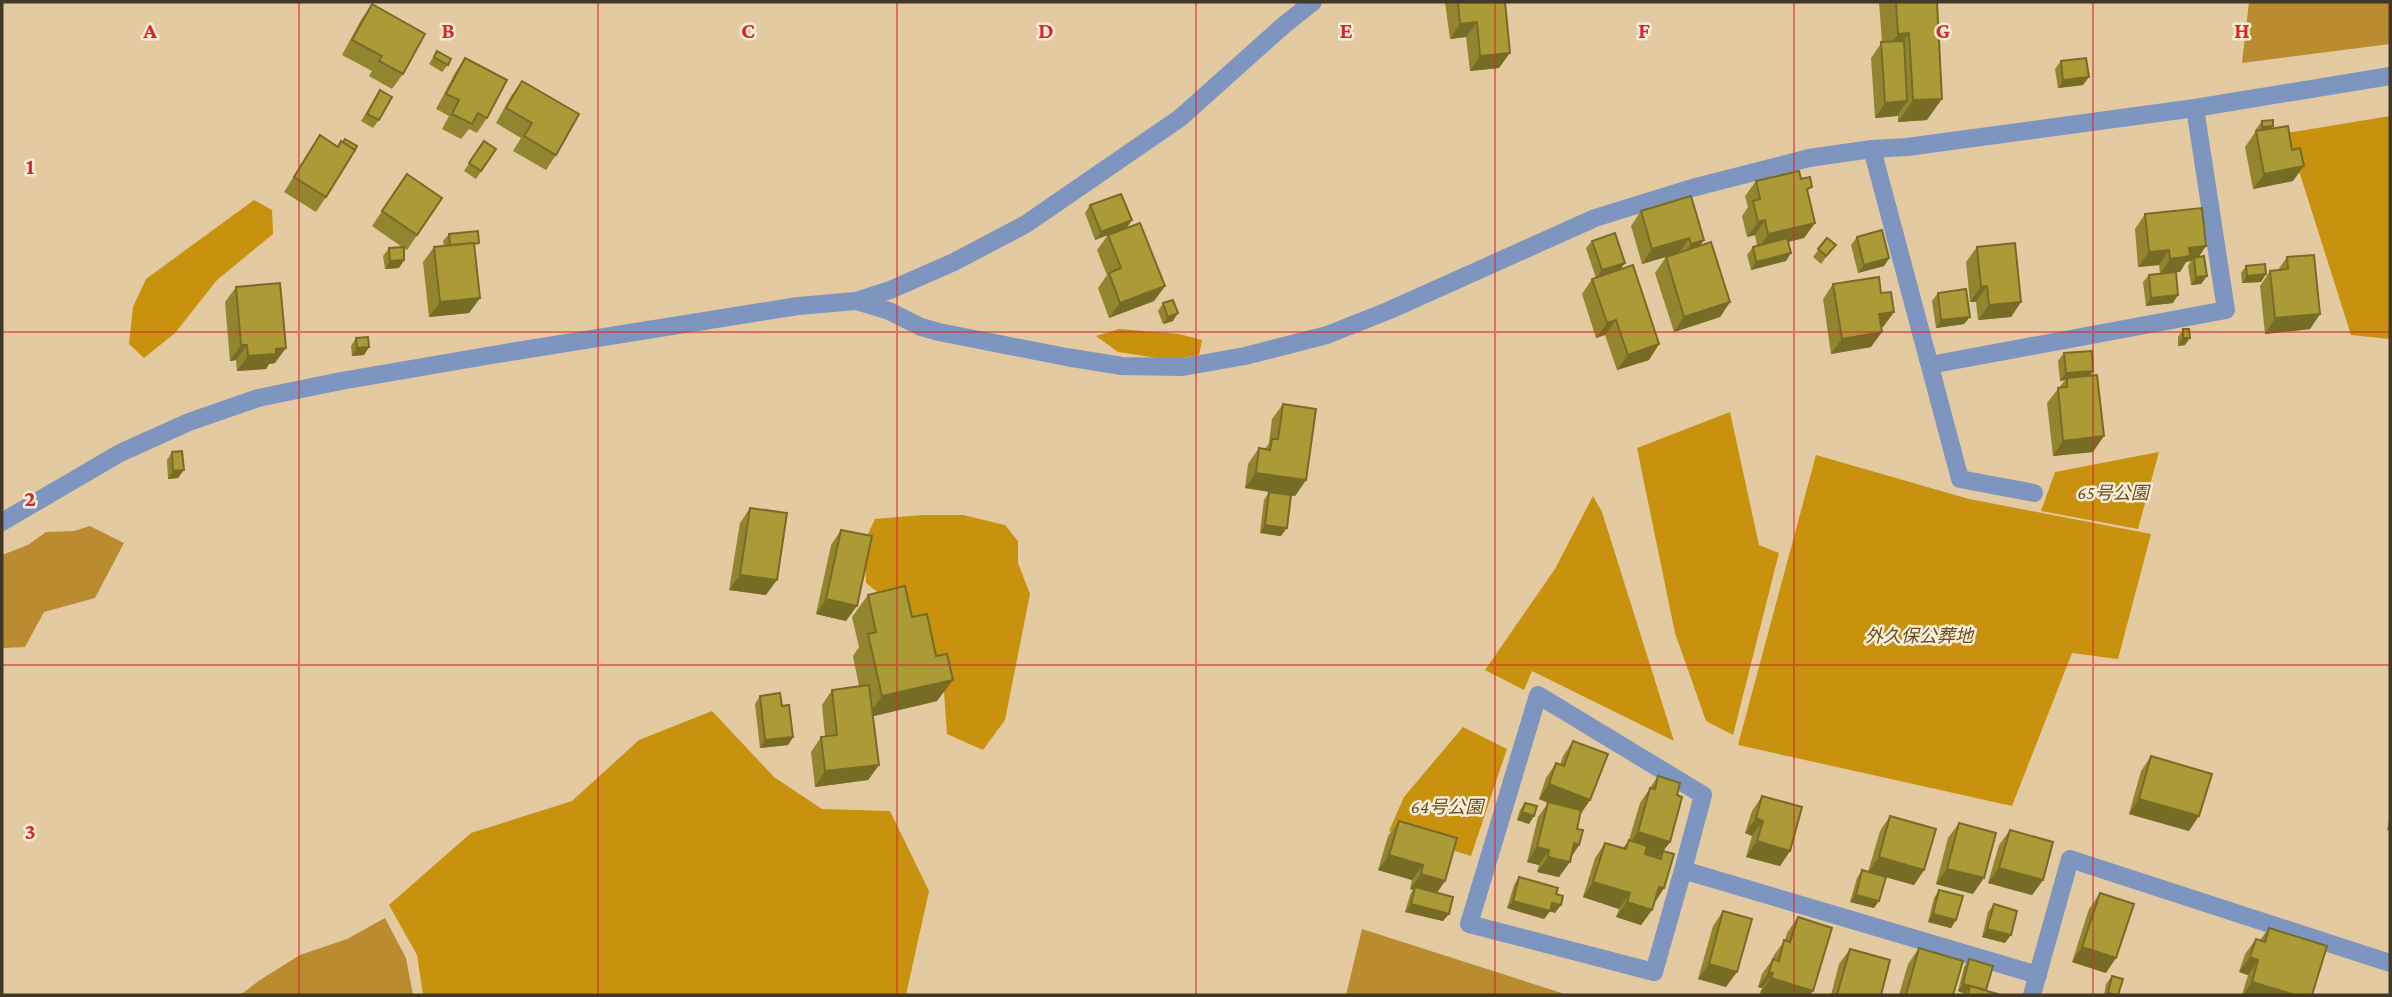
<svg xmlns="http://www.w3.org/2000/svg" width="2392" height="997" viewBox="0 0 2392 997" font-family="'Crimson Pro','Noto Sans JP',serif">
<rect width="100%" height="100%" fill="#e3caa1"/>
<g fill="#c8910e">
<polygon points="2390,116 2390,339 2351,335 2287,133"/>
<polygon points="254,200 272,210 273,234 217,280 175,333 144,358 129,344 133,307 146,279"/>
<polygon points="1119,329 1179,334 1202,340 1199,355 1170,360 1118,352 1096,336"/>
<polygon points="1730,412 1759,545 1779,553 1733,735 1706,721 1675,633 1637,448"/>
<polygon points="2159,452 2138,529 2041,511 2055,472"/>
<polygon points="1816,455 1969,499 2151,534 2118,659 2072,653 2012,806 1738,745"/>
<polygon points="1593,496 1602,512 1674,741 1532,671 1524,690 1485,670 1555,569"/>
<polygon points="922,515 963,515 1005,525 1018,541 1018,563 1030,594 1005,720 983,750 947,734 944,692 902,612 866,583 864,543 875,519"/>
<polygon points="712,711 774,777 822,809 890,811 929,891 906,995 423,995 417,955 389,905 471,833 572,801 639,740"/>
<polygon points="1463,727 1507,749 1471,856 1389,831 1404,797"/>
</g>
<g fill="#ba8b2f">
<polygon points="2249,2 2390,2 2390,44 2242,63"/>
<polygon points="90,526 124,543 95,598 44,612 25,647 2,648 2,555 28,545 46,532 74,531"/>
<polygon points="385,918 406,958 413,995 240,995 260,980 300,955 347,939"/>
<polygon points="1362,929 1568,995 1346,995"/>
</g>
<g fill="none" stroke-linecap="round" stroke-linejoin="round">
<g stroke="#7e96bf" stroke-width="18">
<polyline points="1872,149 1960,479 2034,493"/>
<polyline points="856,301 889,311 921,327 939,332 1066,357 1122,366 1183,367 1245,356 1327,335 1390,310 1595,218 1692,188 1809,158 1872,149 1907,147 2195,108 2390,76"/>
<polyline points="1930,365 2226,310 2195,108"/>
<polyline points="2,522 120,453 189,422 258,398 341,381 498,354 798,306 856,301 890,290 954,262 1026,224 1180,118 1284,25 1313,2"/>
<polyline points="1683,870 1654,972 1469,924 1538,695 1703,795 1683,870 2038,975"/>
<polyline points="2032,995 2070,859 2390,963"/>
</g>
</g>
<g fill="#92852f">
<polygon points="1445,2 1505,2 1499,68 1470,71 1466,37 1450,39"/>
<polygon points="1879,2 1937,2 1927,120 1898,122 1898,115 1897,116 1875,118 1871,58 1882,42"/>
<polygon points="372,4 403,74 392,89 369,76 372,71 342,55 361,20"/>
<polygon points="437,51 448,65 442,72 429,64"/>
<polygon points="465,58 487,118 477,133 469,129 461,139 442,129 449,116 436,109 455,73"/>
<polygon points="2061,61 2083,85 2058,88 2055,69"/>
<polygon points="522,81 556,155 546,170 513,151 521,138 496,123 511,96"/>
<polygon points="380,90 379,120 373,128 361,121"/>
<polygon points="2262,121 2273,126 2271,129 2293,181 2253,189 2245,147 2256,131 2256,129"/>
<polygon points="320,135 326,197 316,212 284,192"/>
<polygon points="484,141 496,149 476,179 464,171"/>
<polygon points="407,174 442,198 407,250 404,248 404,260 399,268 385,269 383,256 389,248 402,247 372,226"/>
<polygon points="1801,179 1808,193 1815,223 1804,238 1788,242 1786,261 1751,270 1747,255 1753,247 1757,246 1755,235 1747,237 1742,216 1748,207 1745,196 1756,181"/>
<polygon points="1691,196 1700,246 1730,302 1720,317 1674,332 1655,273 1666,257 1679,253 1642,264 1631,226 1641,211"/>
<polygon points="1090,205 1132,220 1127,228 1165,286 1154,301 1109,318 1098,288 1107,275 1097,250 1108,235 1095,240 1085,213"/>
<polygon points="2145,214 2206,246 2198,257 2207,276 2201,284 2191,285 2188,266 2191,261 2186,262 2180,272 2176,272 2173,303 2146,306 2143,282 2149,275 2160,273 2159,265 2138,267 2135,229"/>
<polygon points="449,234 474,250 480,298 469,313 429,317 423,262 434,247 444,246 443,241"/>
<polygon points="1857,237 1889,258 1884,266 1858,273 1851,245"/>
<polygon points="1827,238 1830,252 1821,264 1813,257"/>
<polygon points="1592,241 1625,263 1620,270 1659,344 1649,360 1617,370 1605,335 1596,338 1582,294 1592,279 1596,278 1586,248"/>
<polygon points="1977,247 2021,302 2011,317 1978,320 1976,302 1970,302 1966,262"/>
<polygon points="2287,257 2320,314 2310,329 2265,334 2260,286 2270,271 2278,270"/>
<polygon points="2246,266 2261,282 2242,283 2241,273"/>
<polygon points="1833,284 1881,293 1894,312 1883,327 1881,327 1871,347 1831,354 1823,299"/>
<polygon points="236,287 275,363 269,364 266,369 237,371 236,360 230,361 225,302"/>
<polygon points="1938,293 1964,324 1936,328 1932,301"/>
<polygon points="1163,303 1173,321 1163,324 1158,311"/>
<polygon points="2183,329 2185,345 2178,346 2178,337"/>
<polygon points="356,338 369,347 364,355 352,356 351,346"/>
<polygon points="2064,353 2090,376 2093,452 2053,456 2047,403 2065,380 2060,381 2058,361"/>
<polygon points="1283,404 1306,480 1295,496 1245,488 1248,464 1259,448 1265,449 1269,443 1272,419"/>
<polygon points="172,452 178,478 168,479 167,460"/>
<polygon points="1269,492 1281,536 1260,533 1264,500"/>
<polygon points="750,508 766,595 729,590 740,523"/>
<polygon points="841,530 846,621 816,614 831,545"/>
<polygon points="868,595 912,617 937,701 873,716 879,765 868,780 815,787 811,752 821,737 825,736 822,705 832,690 859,686 853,656 859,647 852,617"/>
<polygon points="760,696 782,706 793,737 788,745 760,748 755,704"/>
<polygon points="1573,741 1590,800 1581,813 1577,829 1579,845 1559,877 1537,872 1539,865 1527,862 1538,817 1548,803 1539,799 1546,778 1556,763 1560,765 1563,756"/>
<polygon points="2151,756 2189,831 2129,814 2141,771"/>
<polygon points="1658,776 1677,795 1670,842 1663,851 1654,903 1652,910 1641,925 1616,917 1619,909 1583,897 1595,858 1605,843 1623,848 1629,840 1640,803"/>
<polygon points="1762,796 1790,851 1780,866 1746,857 1752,836 1745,833 1752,811"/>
<polygon points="1525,803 1529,824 1517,820 1520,810"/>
<polygon points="2390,815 2390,831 2387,830"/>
<polygon points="1890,816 1924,870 1914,885 1885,877 1874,908 1850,902 1857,878 1862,870 1868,872 1880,831"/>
<polygon points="1399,821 1445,881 1437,893 1443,921 1405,912 1410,895 1413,890 1410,889 1412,880 1378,870 1388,836"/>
<polygon points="1959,823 1973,894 1936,884 1948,838"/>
<polygon points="2010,830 2043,880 2032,895 1988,883 1999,845"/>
<polygon points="1519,877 1556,894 1555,913 1550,911 1544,919 1507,908 1514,885"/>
<polygon points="1939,890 1956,920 1951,928 1928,922 1934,898"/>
<polygon points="2100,893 2106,973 2072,962 2089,909"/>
<polygon points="1994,904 2005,943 1982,937 1988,912"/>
<polygon points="1723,911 1726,987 1698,979 1713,926"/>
<polygon points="1798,917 1832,928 1760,993 1762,988 1758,987 1762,974 1772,960 1774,955 1785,940 1787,933"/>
<polygon points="2269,928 2312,995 2242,995 2248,975 2239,972 2245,954 2256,939 2260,940"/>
<polygon points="1919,948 1953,995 1899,995 1908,964"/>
<polygon points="1850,949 1881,995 1831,995 1839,964"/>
<polygon points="1969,959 1986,991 2001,995 1964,995 1965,994 1958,991 1964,967"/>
<polygon points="2112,976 2118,995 2104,995 2106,984"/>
</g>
<g fill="#776c26">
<polygon points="1477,22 1466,37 1450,39 1460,24"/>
<polygon points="1909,33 1894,55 1883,55 1898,34"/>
<polygon points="1510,53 1499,68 1470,71 1480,56"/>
<polygon points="2089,77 2083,85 2058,88 2063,80"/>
<polygon points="1942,99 1927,120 1898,122 1913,100"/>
<polygon points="1907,101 1897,116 1875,118 1885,103"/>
<polygon points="2273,126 2268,133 2256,135 2262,127"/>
<polygon points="2304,166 2293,181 2253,189 2264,174"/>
<polygon points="1132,220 1126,228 1095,240 1101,232"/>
<polygon points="1765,220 1755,235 1747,237 1758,222"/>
<polygon points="1815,223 1804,238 1758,249 1768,234"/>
<polygon points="1689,238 1679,253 1642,264 1652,249"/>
<polygon points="1704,240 1694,255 1680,259 1691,244"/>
<polygon points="2206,246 2196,261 2194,258 2191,261 2186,262 2180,272 2160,274 2170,259 2189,248"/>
<polygon points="2169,250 2159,265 2138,267 2149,252"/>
<polygon points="1791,253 1786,261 1751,270 1756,262"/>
<polygon points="1889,258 1884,266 1858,273 1864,265"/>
<polygon points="404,260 399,268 385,269 390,261"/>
<polygon points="1625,263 1619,270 1596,278 1602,270"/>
<polygon points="2266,274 2261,282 2242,283 2247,276"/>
<polygon points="2207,276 2201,284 2191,285 2196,277"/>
<polygon points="1165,286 1154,301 1109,318 1120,303"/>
<polygon points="1987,286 1976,302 1970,302 1981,287"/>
<polygon points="2178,295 2173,303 2146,306 2151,298"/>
<polygon points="480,298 469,313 429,317 440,302"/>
<polygon points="1730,302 1720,317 1674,332 1684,317"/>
<polygon points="2021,302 2011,317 1978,320 1989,305"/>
<polygon points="1894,312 1883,327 1869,329 1879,314"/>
<polygon points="1178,313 1173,321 1163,324 1168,317"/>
<polygon points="2320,314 2310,329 2265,334 2275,318"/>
<polygon points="1970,317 1964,324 1936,328 1941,320"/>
<polygon points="1616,320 1605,335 1596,338 1607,323"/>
<polygon points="1882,332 1871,347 1831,354 1842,339"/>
<polygon points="2183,338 2190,338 2185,345 2178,346"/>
<polygon points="1659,344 1649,360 1617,370 1628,355"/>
<polygon points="241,345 247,345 236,360 230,361"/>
<polygon points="369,347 364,355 352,356 357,348"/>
<polygon points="286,348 275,363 269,364 266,369 237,371 248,356 276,349"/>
<polygon points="2093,371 2088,379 2067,378 2065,380 2060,381 2066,373"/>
<polygon points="2104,436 2093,452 2053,456 2063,441"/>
<polygon points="184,470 178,478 168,479 173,471"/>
<polygon points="1256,473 1306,480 1295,496 1245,488"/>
<polygon points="1265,525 1287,528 1281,536 1260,533"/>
<polygon points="740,575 777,580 766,595 729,590"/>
<polygon points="826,599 857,606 846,621 816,614"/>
<polygon points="953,680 937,701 866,718 882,696"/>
<polygon points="793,737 788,745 760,748 765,740"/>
<polygon points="879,765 868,780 815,787 825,771"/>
<polygon points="1549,784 1590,800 1580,815 1539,799"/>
<polygon points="2139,799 2199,816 2189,831 2129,814"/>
<polygon points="1522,812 1534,816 1529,824 1517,820"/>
<polygon points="1756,818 1763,821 1752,836 1745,833"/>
<polygon points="1638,832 1670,842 1659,857 1627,848"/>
<polygon points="1757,841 1790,851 1780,866 1746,857"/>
<polygon points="1574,843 1579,845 1569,860"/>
<polygon points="1537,847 1549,850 1539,865 1527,862"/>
<polygon points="1389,855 1423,865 1412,880 1378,870"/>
<polygon points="1548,857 1570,862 1559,877 1537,872"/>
<polygon points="1879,857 1924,870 1914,885 1868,872"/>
<polygon points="1999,868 2043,880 2032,895 1988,883"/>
<polygon points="1947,869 1984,878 1973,894 1936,884"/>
<polygon points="1421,874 1445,881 1434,896 1415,887 1413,890 1410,889"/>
<polygon points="1593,882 1630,893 1619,909 1583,897"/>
<polygon points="1659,887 1664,888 1654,904"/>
<polygon points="1856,895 1879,901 1874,908 1850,902"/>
<polygon points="1513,901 1552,903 1561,905 1555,913 1550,911 1544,919 1507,908"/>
<polygon points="1627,902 1652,910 1641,925 1616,917"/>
<polygon points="1411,904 1449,914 1443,921 1405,912"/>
<polygon points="1933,914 1956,920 1951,928 1928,922"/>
<polygon points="1987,929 2011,935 2005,943 1982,937"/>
<polygon points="2082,947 2116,958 2106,973 2072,962"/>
<polygon points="2250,957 2258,960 2248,975 2239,972"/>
<polygon points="1709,964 1737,972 1726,987 1698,979"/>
<polygon points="1769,972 1773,973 1762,988 1758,987"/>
<polygon points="1771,978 1813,991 1810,995 1767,995 1760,993"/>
<polygon points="2252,982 2295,995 2243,995"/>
<polygon points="1963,984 1986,990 1983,995 1970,986 1965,994 1958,991"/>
</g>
<g fill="#aa9b37" stroke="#776c26" stroke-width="2">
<polygon points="1458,2 1505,2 1510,53 1480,56 1477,22 1460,24"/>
<polygon points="1896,2 1937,2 1942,99 1913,100 1909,33 1898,34"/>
<polygon points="372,4 425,34 403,74 379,61 382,56 352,40"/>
<polygon points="1904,41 1907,101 1885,103 1881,42"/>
<polygon points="437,51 451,59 448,65 434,57"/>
<polygon points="465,58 507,80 487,118 478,113 472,124 452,114 459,100 446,94"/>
<polygon points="2086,58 2089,77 2063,80 2061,61"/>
<polygon points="522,81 579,114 556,155 524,136 532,123 506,108"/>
<polygon points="380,90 392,97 379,120 367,114"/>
<polygon points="2273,120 2273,126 2262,127 2262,121"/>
<polygon points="2288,126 2292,150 2300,148 2304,166 2264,174 2256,131"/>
<polygon points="320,135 338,147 341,141 355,150 326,197 294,177"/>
<polygon points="345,139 357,146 355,150 343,142"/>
<polygon points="484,141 496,149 481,171 469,163"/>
<polygon points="1799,171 1801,179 1810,177 1812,187 1807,189 1815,223 1768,234 1765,220 1758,222 1753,201 1760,199 1756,181"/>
<polygon points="407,174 442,198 417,235 382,211"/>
<polygon points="1121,194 1132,220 1101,232 1090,205"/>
<polygon points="1691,196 1704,240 1691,244 1689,238 1652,249 1641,211"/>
<polygon points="2202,208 2206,246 2189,248 2190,256 2170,259 2169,250 2149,252 2145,214"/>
<polygon points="1140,223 1165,286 1120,303 1109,273 1121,268 1108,235"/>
<polygon points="1882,230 1889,258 1864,265 1857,237"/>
<polygon points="478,231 479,243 474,244 474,243 450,245 449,234"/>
<polygon points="1615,233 1625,263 1602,270 1592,241"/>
<polygon points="1787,238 1791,253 1756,262 1753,247"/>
<polygon points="1827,238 1836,245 1826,256 1818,249"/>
<polygon points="1711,242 1730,302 1684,317 1666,257"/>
<polygon points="474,243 480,298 440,302 434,247"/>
<polygon points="2015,243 2021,302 1989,305 1987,286 1981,287 1977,247"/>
<polygon points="404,247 404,260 390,261 389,248"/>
<polygon points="2314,255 2320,314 2275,318 2270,271 2288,269 2287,257"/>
<polygon points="2204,256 2207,276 2196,277 2194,258"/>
<polygon points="2265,264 2266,274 2247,276 2246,266"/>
<polygon points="1633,265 1659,344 1628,355 1616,320 1607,323 1592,279"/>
<polygon points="2176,272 2178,295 2151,298 2149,275"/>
<polygon points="1879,277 1881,293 1891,292 1894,312 1879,314 1882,332 1842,339 1833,284"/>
<polygon points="280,283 286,348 276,349 276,354 248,356 247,345 241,345 236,287"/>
<polygon points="1966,289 1970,317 1941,320 1938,293"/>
<polygon points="1173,300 1178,313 1168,317 1163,303"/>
<polygon points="2183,329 2189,329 2190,338 2183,338"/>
<polygon points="368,337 369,347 357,348 356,338"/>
<polygon points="2092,351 2093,371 2066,373 2064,353"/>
<polygon points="2097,375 2104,436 2063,441 2058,388 2067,387 2067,378"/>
<polygon points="1283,404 1316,409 1306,480 1256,473 1259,448 1270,450 1272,439 1278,439"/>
<polygon points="182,451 184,470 173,471 172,452"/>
<polygon points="1269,492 1291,495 1287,528 1265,525"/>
<polygon points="750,508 787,513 777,580 740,575"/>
<polygon points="841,530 872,536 857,606 826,599"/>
<polygon points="905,586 912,617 927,614 936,656 947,654 953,680 882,696 868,634 876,632 868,595"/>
<polygon points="869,685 879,765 825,771 821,737 837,735 832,690"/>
<polygon points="780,693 782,706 789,705 793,737 765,740 760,696"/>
<polygon points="1573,741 1608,754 1590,800 1549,784 1556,763 1564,766"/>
<polygon points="2151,756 2212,774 2199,816 2139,799"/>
<polygon points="1658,776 1680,783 1677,795 1682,797 1670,842 1638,832 1650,788 1655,789"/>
<polygon points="1762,796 1802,807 1790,851 1757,841 1763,821 1756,818"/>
<polygon points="1548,802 1581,810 1577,829 1583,830 1579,845 1574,843 1570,862 1548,857 1549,850 1537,847"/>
<polygon points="1525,803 1537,806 1534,816 1522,812"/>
<polygon points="1890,816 1936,829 1924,870 1879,857"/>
<polygon points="1399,821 1457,838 1445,881 1421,874 1423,865 1389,855"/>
<polygon points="1959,823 1996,833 1984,878 1947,869"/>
<polygon points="2010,830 2053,842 2043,880 1999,868"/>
<polygon points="1629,840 1647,846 1645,854 1661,859 1663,851 1674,854 1664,888 1659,887 1652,910 1627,902 1630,893 1593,882 1605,843 1626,849"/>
<polygon points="1862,870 1886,877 1879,901 1856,895"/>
<polygon points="1519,877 1558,888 1556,894 1563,896 1561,905 1552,903 1550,911 1513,901"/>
<polygon points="1415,887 1453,897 1449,914 1411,904"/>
<polygon points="1939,890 1963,896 1956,920 1933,914"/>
<polygon points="2100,893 2134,904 2116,958 2082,947"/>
<polygon points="1994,904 2017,911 2011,935 1987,929"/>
<polygon points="1723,911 1752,919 1737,972 1709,964"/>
<polygon points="1798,917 1832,928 1813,991 1771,978 1773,973 1769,972 1773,959 1779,961 1784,940 1790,942"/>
<polygon points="2269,928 2327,946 2312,995 2295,995 2252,982 2258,960 2250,957 2256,939 2265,942"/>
<polygon points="1919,948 1963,961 1953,995 1906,995"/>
<polygon points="1850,949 1890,960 1881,995 1837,995"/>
<polygon points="1969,959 1993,966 1986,990 1963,984"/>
<polygon points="2112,976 2123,979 2118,995 2108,993"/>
<polygon points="1970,986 2001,995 1968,995"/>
</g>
<path fill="none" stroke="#d62828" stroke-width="2" stroke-opacity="0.55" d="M299 2V995M598 2V995M897 2V995M1196 2V995M1495 2V995M1794 2V995M2093 2V995M2 332H2390M2 665H2390"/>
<g text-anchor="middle" stroke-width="5" stroke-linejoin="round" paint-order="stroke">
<g font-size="18" font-style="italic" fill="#674e1f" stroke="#faedd8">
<text x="2113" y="499">65号公園</text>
<text x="1919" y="642">外久保公葬地</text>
<text x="1447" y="813">64号公園</text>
</g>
</g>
<g font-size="23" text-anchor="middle" font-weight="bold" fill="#d62828" stroke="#faedd8" stroke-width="5" stroke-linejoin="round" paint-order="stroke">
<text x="150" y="38">A</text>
<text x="448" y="38">B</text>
<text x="748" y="38">C</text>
<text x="1046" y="38">D</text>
<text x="1346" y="38">E</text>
<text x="1644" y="38">F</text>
<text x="1943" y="38">G</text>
<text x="2242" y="38">H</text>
<text x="30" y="174">1</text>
<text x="30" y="506">2</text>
<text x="30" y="839">3</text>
</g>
<rect width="2392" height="997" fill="none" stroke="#423827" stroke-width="7"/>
</svg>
